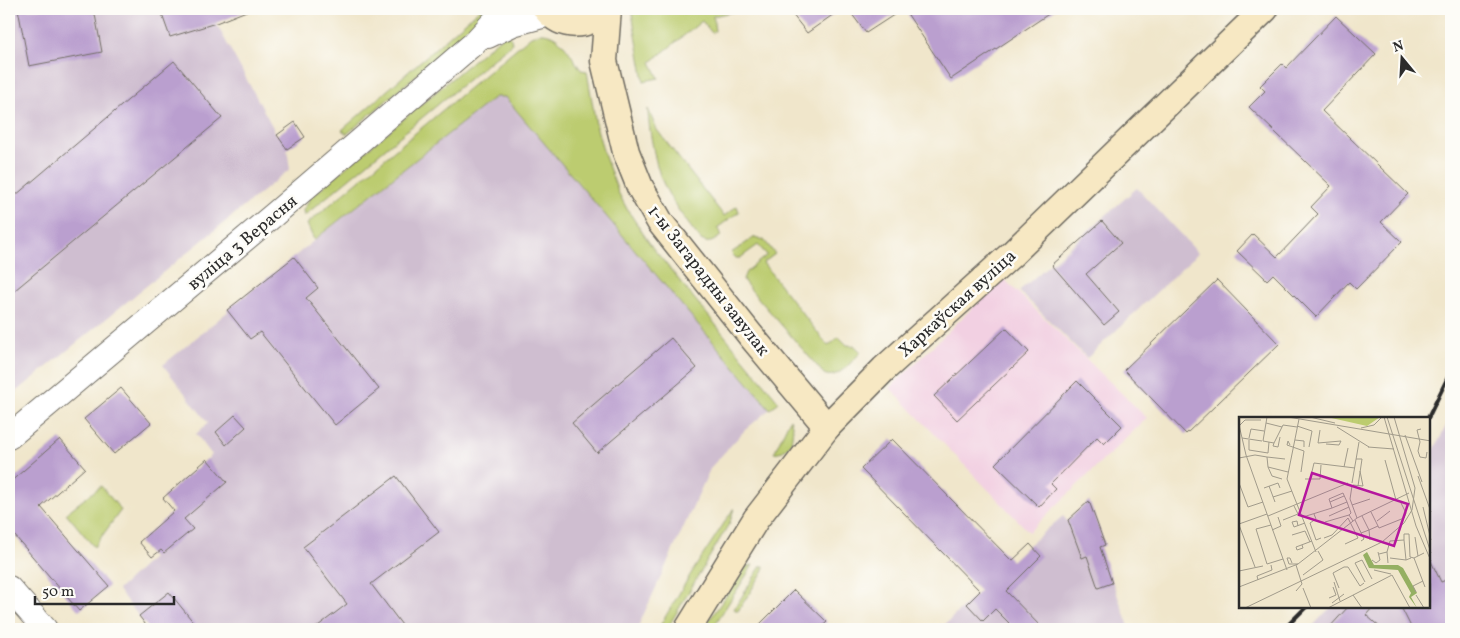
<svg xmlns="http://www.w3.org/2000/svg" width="1460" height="638" viewBox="0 0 1460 638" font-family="Vollkorn,serif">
<rect width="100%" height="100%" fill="#fdfcf7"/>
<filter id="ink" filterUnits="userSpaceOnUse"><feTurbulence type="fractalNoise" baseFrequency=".02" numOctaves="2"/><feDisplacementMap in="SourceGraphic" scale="10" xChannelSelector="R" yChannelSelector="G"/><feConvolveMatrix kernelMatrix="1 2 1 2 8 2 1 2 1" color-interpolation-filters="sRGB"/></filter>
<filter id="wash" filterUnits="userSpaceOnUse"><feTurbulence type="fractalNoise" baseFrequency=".0096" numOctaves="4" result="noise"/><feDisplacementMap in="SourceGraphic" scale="20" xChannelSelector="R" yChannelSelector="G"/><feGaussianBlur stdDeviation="1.12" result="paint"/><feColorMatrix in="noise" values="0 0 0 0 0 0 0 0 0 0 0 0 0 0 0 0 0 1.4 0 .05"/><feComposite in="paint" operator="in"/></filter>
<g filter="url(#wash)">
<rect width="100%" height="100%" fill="#f0e6cb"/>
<polygon fill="#f2d0e2" points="1003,278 1147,418 1029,532 890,388"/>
<g fill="#cfbed0">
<polygon points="9,9 219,9 224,19 216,23 277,135 287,149 290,169 15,393 10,384 9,385"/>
<polygon points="495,97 505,97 770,409 745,430 711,467 637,629 149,629 118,590 152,558 139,542 174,511 163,497 212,455 196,434 208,423 163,365 306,247"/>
<polygon points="1137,188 1198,253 1087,358 1019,291"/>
<polygon points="1451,416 1451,629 1310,629 1331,607 1429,607 1429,460"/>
<polygon points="1089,501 1105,545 1100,548 1130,629 941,628 1038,537 1063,516 1067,521"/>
</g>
<g fill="#bccc6f" stroke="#747c4d">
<polygon points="480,9 490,9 492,11 347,134 342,130"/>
<polygon points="636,9 746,9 713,16 715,31 712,33 702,21 651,62 659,78 644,81 632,13"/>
<polygon points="507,32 511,39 512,43 304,216 303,210 311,197"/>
<path d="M540 33C561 32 570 55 581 70L587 71 596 125 604 154 618 192 627 209 652 247 779 402 770 409 505 97H495L314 240 307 224 531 36Z"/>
<path d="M648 109 657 130 724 216 737 206 739 212 717 228 722 235C714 241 710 245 701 240 686 221 670 201 661 178 655 163 648 125 648 109Z"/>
<path d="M755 237 764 240 775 254 763 263 828 346 839 337 847 345 855 346 861 352C852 361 837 381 824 374L745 283 743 279 746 272 767 255 758 245 740 258H736L731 253Z"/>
<polygon points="790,419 793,428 791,444 783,451 774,453"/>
<polygon points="101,486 121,510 94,547 66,513"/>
<polygon points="734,508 730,522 667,629 658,629 692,572"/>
<polygon points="753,565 712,629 703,629 747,566"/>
<polygon points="761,566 764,566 764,570 738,611 734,609"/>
</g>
<g id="blocks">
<g fill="#ba9fcf">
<polygon points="18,9 94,9 102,52 29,66"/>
<polygon points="160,9 249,9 249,10 216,23 170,37"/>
<polygon points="788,9 841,9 807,33"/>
<polygon points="848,9 903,9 866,33"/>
<polygon points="904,9 1056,9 951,79"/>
<polygon points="1336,16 1376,54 1322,111 1408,194 1381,222 1402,242 1356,289 1349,282 1316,317 1273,274 1267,280 1237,251 1253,234 1277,257 1318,214 1311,207 1331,186 1249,107 1265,91 1260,86 1282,64 1286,68"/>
<polygon points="174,61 222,118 9,295 9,201"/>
<polygon points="295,122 305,137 287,149 277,135"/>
<polygon points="1102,221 1121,243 1086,274 1119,312 1104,325 1052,265"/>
<polygon points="294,257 318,288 306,298 379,389 335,425 260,332 250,339 227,310"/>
<polygon points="1217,280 1279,344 1186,434 1124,370"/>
<polygon points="1006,328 1029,352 957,420 934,396"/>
<polygon points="671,338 697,368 597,453 572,423"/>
<polygon points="1077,381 1122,426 1104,444 1097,437 1051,484 1056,489 1039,507 995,464"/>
<polygon points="121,388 151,423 114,454 84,419"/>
<polygon points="235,415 246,427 226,445 216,432"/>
<polygon points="60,439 85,468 41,507 109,586 79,611 9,529 9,483"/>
<polygon points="892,439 1012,561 1030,544 1041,556 1006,591 1043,629 1015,629 995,609 983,621 967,604 980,591 861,469"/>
<polygon points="207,459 227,482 184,519 193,529 164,553 161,550 152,557 139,542 174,511 163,498"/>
<polygon points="396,476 439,532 371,584 405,629 314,629 347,604 303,547"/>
<polygon points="1089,501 1105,545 1100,547 1112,583 1098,588 1087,556 1082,558 1068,520"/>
<polygon points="1429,557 1441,582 1446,580 1451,590 1451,629 1412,629 1401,607 1429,607"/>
<polygon points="794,590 827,622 819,629 755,629"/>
<polygon points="169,592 199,629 149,629 139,616"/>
<polygon points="1348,607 1373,607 1366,615 1382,629 1328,629"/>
</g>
</g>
</g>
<g filter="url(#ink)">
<use href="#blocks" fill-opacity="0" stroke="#706c63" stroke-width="1"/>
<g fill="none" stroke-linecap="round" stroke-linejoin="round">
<g stroke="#706c63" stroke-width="26">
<g id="tertiary">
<polyline points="488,36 513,24 550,14"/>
<polyline points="9,437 276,213 473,44 499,16 508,9"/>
<polyline points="9,588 45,629"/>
</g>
</g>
<g stroke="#706c63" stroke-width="29">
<g id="secondary">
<path d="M546 9C562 29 588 28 605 9"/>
<polyline points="608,9 604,61 626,152 640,187 660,222 751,336 827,427"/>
<polyline points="688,629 756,519 827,427 884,369 1013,253 1265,9"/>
</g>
</g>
<use href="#tertiary" stroke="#fff" stroke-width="24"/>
<use href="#secondary" stroke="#f7e8c3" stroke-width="26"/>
<g stroke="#2b2b2b" stroke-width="4">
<polyline points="1428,418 1451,371"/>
<polyline points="1284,629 1306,607"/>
</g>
</g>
</g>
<g text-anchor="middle" stroke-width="5" stroke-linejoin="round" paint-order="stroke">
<g font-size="18" fill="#2b2b2b" stroke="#fdfcf7">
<text transform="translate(242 242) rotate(-40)" y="6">вуліца 3 Верасня</text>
<text transform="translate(709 280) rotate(52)" y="6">1-ы Загарадны завулак</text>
<text transform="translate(957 303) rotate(-42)" y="6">Харкаўская вуліца</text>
</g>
</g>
<g transform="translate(1239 417)">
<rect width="191" height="191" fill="#f0e6cb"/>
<path d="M88 0H141L128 9Z" fill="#bccc6f"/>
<path d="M128 135 135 148H159L164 151 178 176 172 180 178 191 170 180 172 176 159 153 130 151 124 138Z" fill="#95b062"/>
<path fill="none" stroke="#a19b8b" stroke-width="1" d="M28 0 27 6 43 10M49 0 192 24M71 0 96 6M145 0 177 109 192 144M148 0 192 136M60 2 48 62 77 135M27 6 24 24 35 26 44 8 58 10M0 8 7 38 48 153M0 9 6 3H22M58 9 73 14 70 30M98 10 130 30M122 11 135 8 143 0M182 12 178 13 181 25 179 34 181 40 187 41 188 35M81 13 79 26 102 24 100 28 87 27M166 18 183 65M3 21 23 24M10 21 12 12 25 14M10 23V33L29 36 30 25M56 23 65 24V30M35 26 34 29 39 30 41 20M51 28 49 24 48 28 65 34 62 55M129 30 155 32M28 40 46 42M0 41 16 38 28 40 29 50 49 55M117 42H123L119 69M146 43 157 83M29 50 33 59 43 62M105 50 109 31M179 59 192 95M66 62H81L82 48M71 63 75 46 116 51M0 66 9 90 24 85M113 66 120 25M114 68 124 69 121 54M30 69 36 85M113 69 111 82 118 101M25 71 39 66 41 71M34 80 53 74M91 85 105 79M108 85 93 91 90 82 104 76 108 85 112 96 110 98 114 104M113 88 131 82M184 90 192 123M132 95 140 111 165 101 167 96 162 86M75 97 77 102 71 106 77 123 82 121M29 99 109 66M90 99 110 90M64 100 93 91M44 103 59 97 55 89M116 103 125 122 122 124M138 104 151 94M86 105 110 98M0 107 28 97M0 108 16 150M32 108 17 112 28 147 44 142M59 109 58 104 53 105 55 110 66 106M33 113 42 109 39 100M122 116 130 113 123 99M53 118 66 114 71 125M176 120 179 139M85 121 93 118 109 101 119 121 106 127M131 123 130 113 139 109M165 123 167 143 172 141M63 128 64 131 58 133 57 130 73 124M148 135 151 124 165 123V117H170L171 140 175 141M185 136 175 141 186 170M140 137 148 135 149 146M151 141 167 143M133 143 137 146 141 143 139 135M53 146 51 141H48L50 147H59M135 153 152 157M0 154 24 149M64 158 84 143 79 134M153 158 171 191M19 163 18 159 33 153 32 148M95 165 101 184M126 165 116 146 123 143 133 162M0 170 59 147 118 101 170 76M64 171 72 191M100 171 94 156 105 150H109L121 169 125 166M57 174 63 167 57 148M177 175 174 169 184 164M114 178 123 191M177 178 185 191M90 181 97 178 94 170M93 186 105 177M6 191 143 125 165 106 173 93 176 71 155 0M89 191 153 158"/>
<path fill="#b5179e" fill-opacity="0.15" stroke="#b5179e" stroke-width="2.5" d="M73 56 169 87 155 129 60 98Z"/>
<rect width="191" height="191" fill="none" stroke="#2b2b2b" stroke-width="2.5"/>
</g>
<rect width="1460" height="638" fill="none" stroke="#fdfcf7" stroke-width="30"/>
<g transform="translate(1402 58) rotate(342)" stroke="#fdfcf7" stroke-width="4" paint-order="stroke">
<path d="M0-4L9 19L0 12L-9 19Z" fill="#2b2b2b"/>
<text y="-8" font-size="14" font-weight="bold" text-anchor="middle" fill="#2b2b2b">N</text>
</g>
<path d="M35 596v8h139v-8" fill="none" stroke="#2b2b2b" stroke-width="2.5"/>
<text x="42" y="596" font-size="15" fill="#2b2b2b" stroke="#fdfcf7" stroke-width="4" paint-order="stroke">50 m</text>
</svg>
